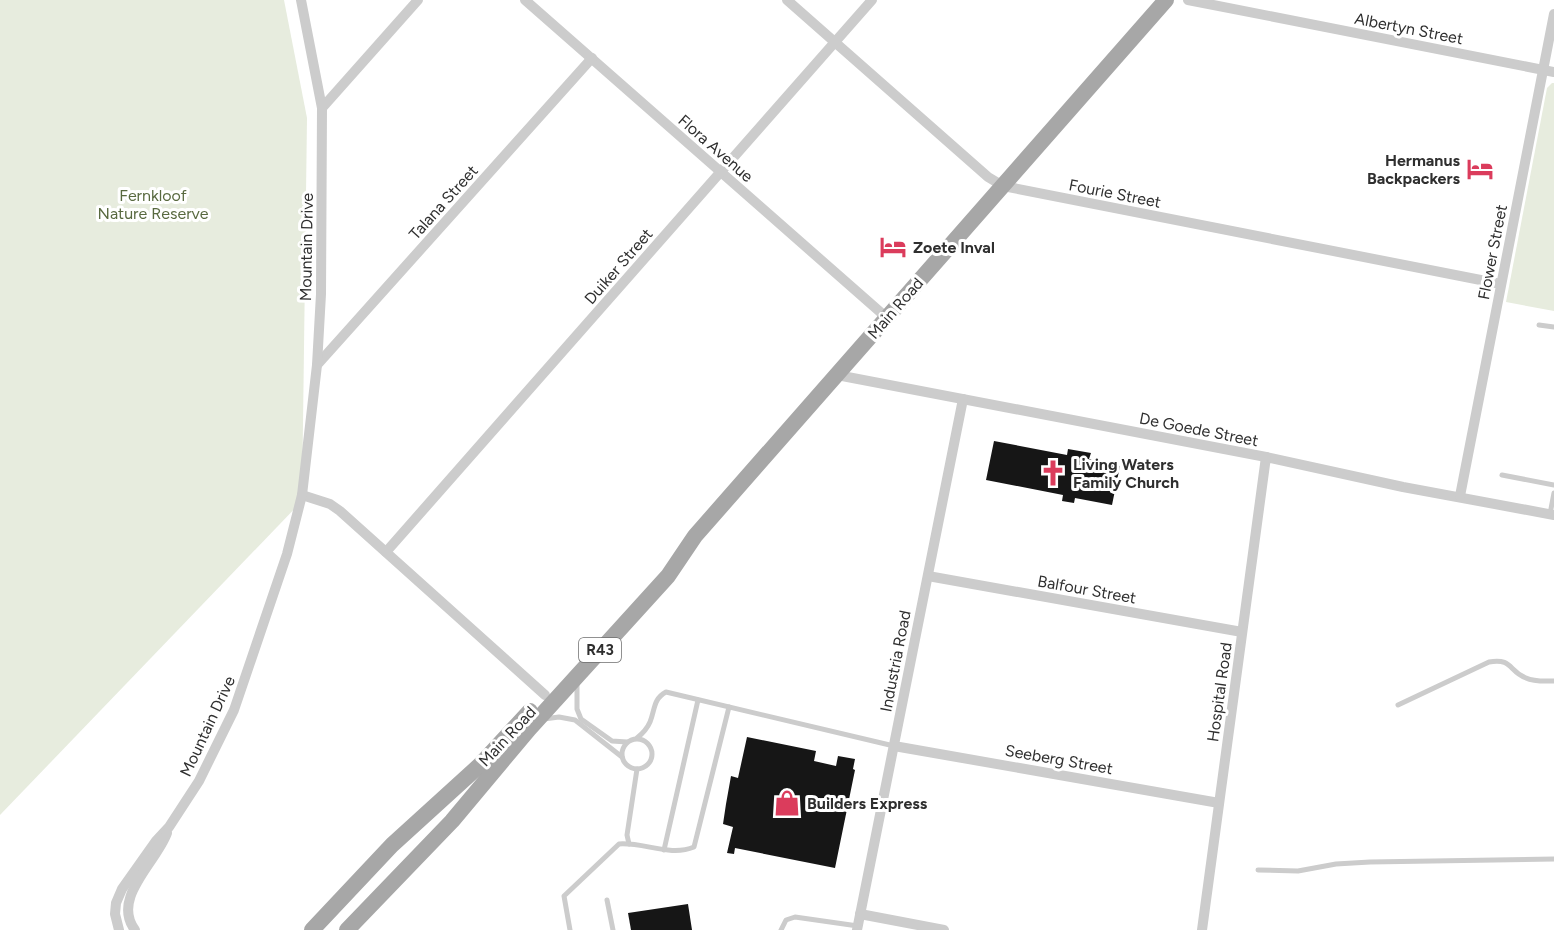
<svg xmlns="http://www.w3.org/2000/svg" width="1554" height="930" viewBox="0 0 1554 930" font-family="Figtree,sans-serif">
<rect width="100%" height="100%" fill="#fff"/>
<g fill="#e7ecde">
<polygon points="0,0 284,0 307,118 302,501 0,815"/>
<polygon points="1552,83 1554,83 1554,311 1506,302 1547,88"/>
</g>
<g fill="#161616">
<polygon points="994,441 1067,455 1068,449 1091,453 1089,459 1120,466 1112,505 1075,498 1074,503 1062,501 1063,495 986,480"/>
<polygon points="747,737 816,751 814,761 836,766 838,756 855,759 853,769 855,770 835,868 735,848 734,854 727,853 733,827 723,824 726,804 731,776 738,778"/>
<polygon points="688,904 692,930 631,930 628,913"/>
</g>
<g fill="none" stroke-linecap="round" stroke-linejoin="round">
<g stroke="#ccc" stroke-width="5">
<polyline points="1539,325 1554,327"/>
<polyline points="1502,475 1554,485"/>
<polyline points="1550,514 1554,493"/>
<polyline points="577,684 577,709 581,719 612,741 627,742"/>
<path d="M1398 705 1489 662C1513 658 1508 671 1526 678 1534 682 1545 681 1554 681"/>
<polyline points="544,719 559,717 575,720 622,757"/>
<path d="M637 738C642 734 647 729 650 722 655 710 653 699 666 692L894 746"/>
<circle cx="637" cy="754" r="15"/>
<polyline points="629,844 627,835 637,769"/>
<polyline points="664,850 698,700"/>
<polyline points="1258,870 1298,871 1336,864 1370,862 1554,859"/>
<polyline points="607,900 613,930"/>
<path d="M570 930 564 896 619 844C644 842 670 857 694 847L729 707"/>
<polyline points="781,930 786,920 795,917 858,926"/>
</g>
<g stroke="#ccc" stroke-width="10">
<polyline points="525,0 887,318"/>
<polyline points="787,0 988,177 1003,186 1501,284"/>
<polyline points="1188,0 1554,72"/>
<polyline points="322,108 418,0"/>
<polyline points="317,365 592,58"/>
<polyline points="837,375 1266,457 1403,487 1554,515"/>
<polyline points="302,495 330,504 340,511 545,695"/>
<polyline points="1460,496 1554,14"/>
<polyline points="386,552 872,0"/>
<polyline points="928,576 1242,632"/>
<polyline points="894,746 1219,803"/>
<polyline points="860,914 944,930"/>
<polyline points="119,930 115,914 116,903 122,889 156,841 169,827 199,781 234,710 287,554 302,495 317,365 321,294 322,108 301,0"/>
<path d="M135 930C111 898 156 863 167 833"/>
<polyline points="857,930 963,399"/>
<polyline points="1202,930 1266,457"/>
</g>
<g stroke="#a7a7a7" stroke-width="16">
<polyline points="312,930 392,845 481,764 530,711"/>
<polyline points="347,930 452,821 529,729 668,576 695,536 1166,0"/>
</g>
</g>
<defs>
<g id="hotel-bare" transform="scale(2.07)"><path d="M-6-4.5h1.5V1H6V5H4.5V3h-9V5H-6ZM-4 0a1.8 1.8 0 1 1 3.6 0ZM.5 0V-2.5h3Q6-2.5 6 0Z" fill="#db3c5c" stroke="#fff" stroke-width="2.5" paint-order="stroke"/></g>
<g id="church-bare" transform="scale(2.07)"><path d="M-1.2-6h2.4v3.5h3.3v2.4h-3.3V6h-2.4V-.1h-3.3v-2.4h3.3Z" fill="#db3c5c" stroke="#fff" stroke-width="2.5" paint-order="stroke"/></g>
<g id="shop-bare" transform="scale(2.07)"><path d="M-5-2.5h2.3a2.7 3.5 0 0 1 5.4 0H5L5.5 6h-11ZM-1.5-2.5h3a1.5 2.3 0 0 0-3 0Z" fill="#db3c5c" stroke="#fff" stroke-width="2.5" paint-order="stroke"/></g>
</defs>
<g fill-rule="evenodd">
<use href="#hotel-bare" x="1480" y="169"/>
<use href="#hotel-bare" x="893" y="247"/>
<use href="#church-bare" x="1053" y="473"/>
<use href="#shop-bare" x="787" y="803"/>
</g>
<g text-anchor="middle" stroke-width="6" stroke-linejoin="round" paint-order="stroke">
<rect fill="#fff" stroke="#6d6d6d" stroke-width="1.5" x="579" y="638" width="42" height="24" rx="4.5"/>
<g font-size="15" font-weight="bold" fill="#2f2f2f">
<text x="600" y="655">R43</text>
</g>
<g font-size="16" fill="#2f2f2f" stroke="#fff">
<text transform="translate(1409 28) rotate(11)" y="6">Albertyn Street</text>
<text transform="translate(716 148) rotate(41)" y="6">Flora Avenue</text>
<text transform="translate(1115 193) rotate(11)" y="6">Fourie Street</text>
<text transform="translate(443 202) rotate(-48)" y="6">Talana Street</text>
<text transform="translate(306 247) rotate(-89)" y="6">Mountain Drive</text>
<text transform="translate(1492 252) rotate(-79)" y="6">Flower Street</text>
<text transform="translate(618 266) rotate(-49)" y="6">Duiker Street</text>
<text transform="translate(895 308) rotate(-49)" y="6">Main Road</text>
<text transform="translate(1199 429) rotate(11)" y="6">De Goede Street</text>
<text transform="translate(1087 589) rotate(10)" y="6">Balfour Street</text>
<text transform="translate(895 661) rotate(-79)" y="6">Industria Road</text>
<text transform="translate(1219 692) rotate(-82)" y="6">Hospital Road</text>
<text transform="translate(207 726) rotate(-65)" y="6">Mountain Drive</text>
<text transform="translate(507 736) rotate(-47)" y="6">Main Road</text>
<text transform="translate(1059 759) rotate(10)" y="6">Seeberg Street</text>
</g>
<g font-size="16" font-weight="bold" fill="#2f2f2f" stroke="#fff" text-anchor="start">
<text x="1460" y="166" text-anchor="end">Hermanus<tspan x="1460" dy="18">Backpackers</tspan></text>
<text x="913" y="253">Zoete Inval</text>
<text x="1073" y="470">Living Waters<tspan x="1073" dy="18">Family Church</tspan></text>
<text x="807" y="809">Builders Express</text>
</g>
<g font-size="16" fill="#58693f" stroke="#fff">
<text x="153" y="201">Fernkloof<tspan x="153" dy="18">Nature Reserve</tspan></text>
</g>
</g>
</svg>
